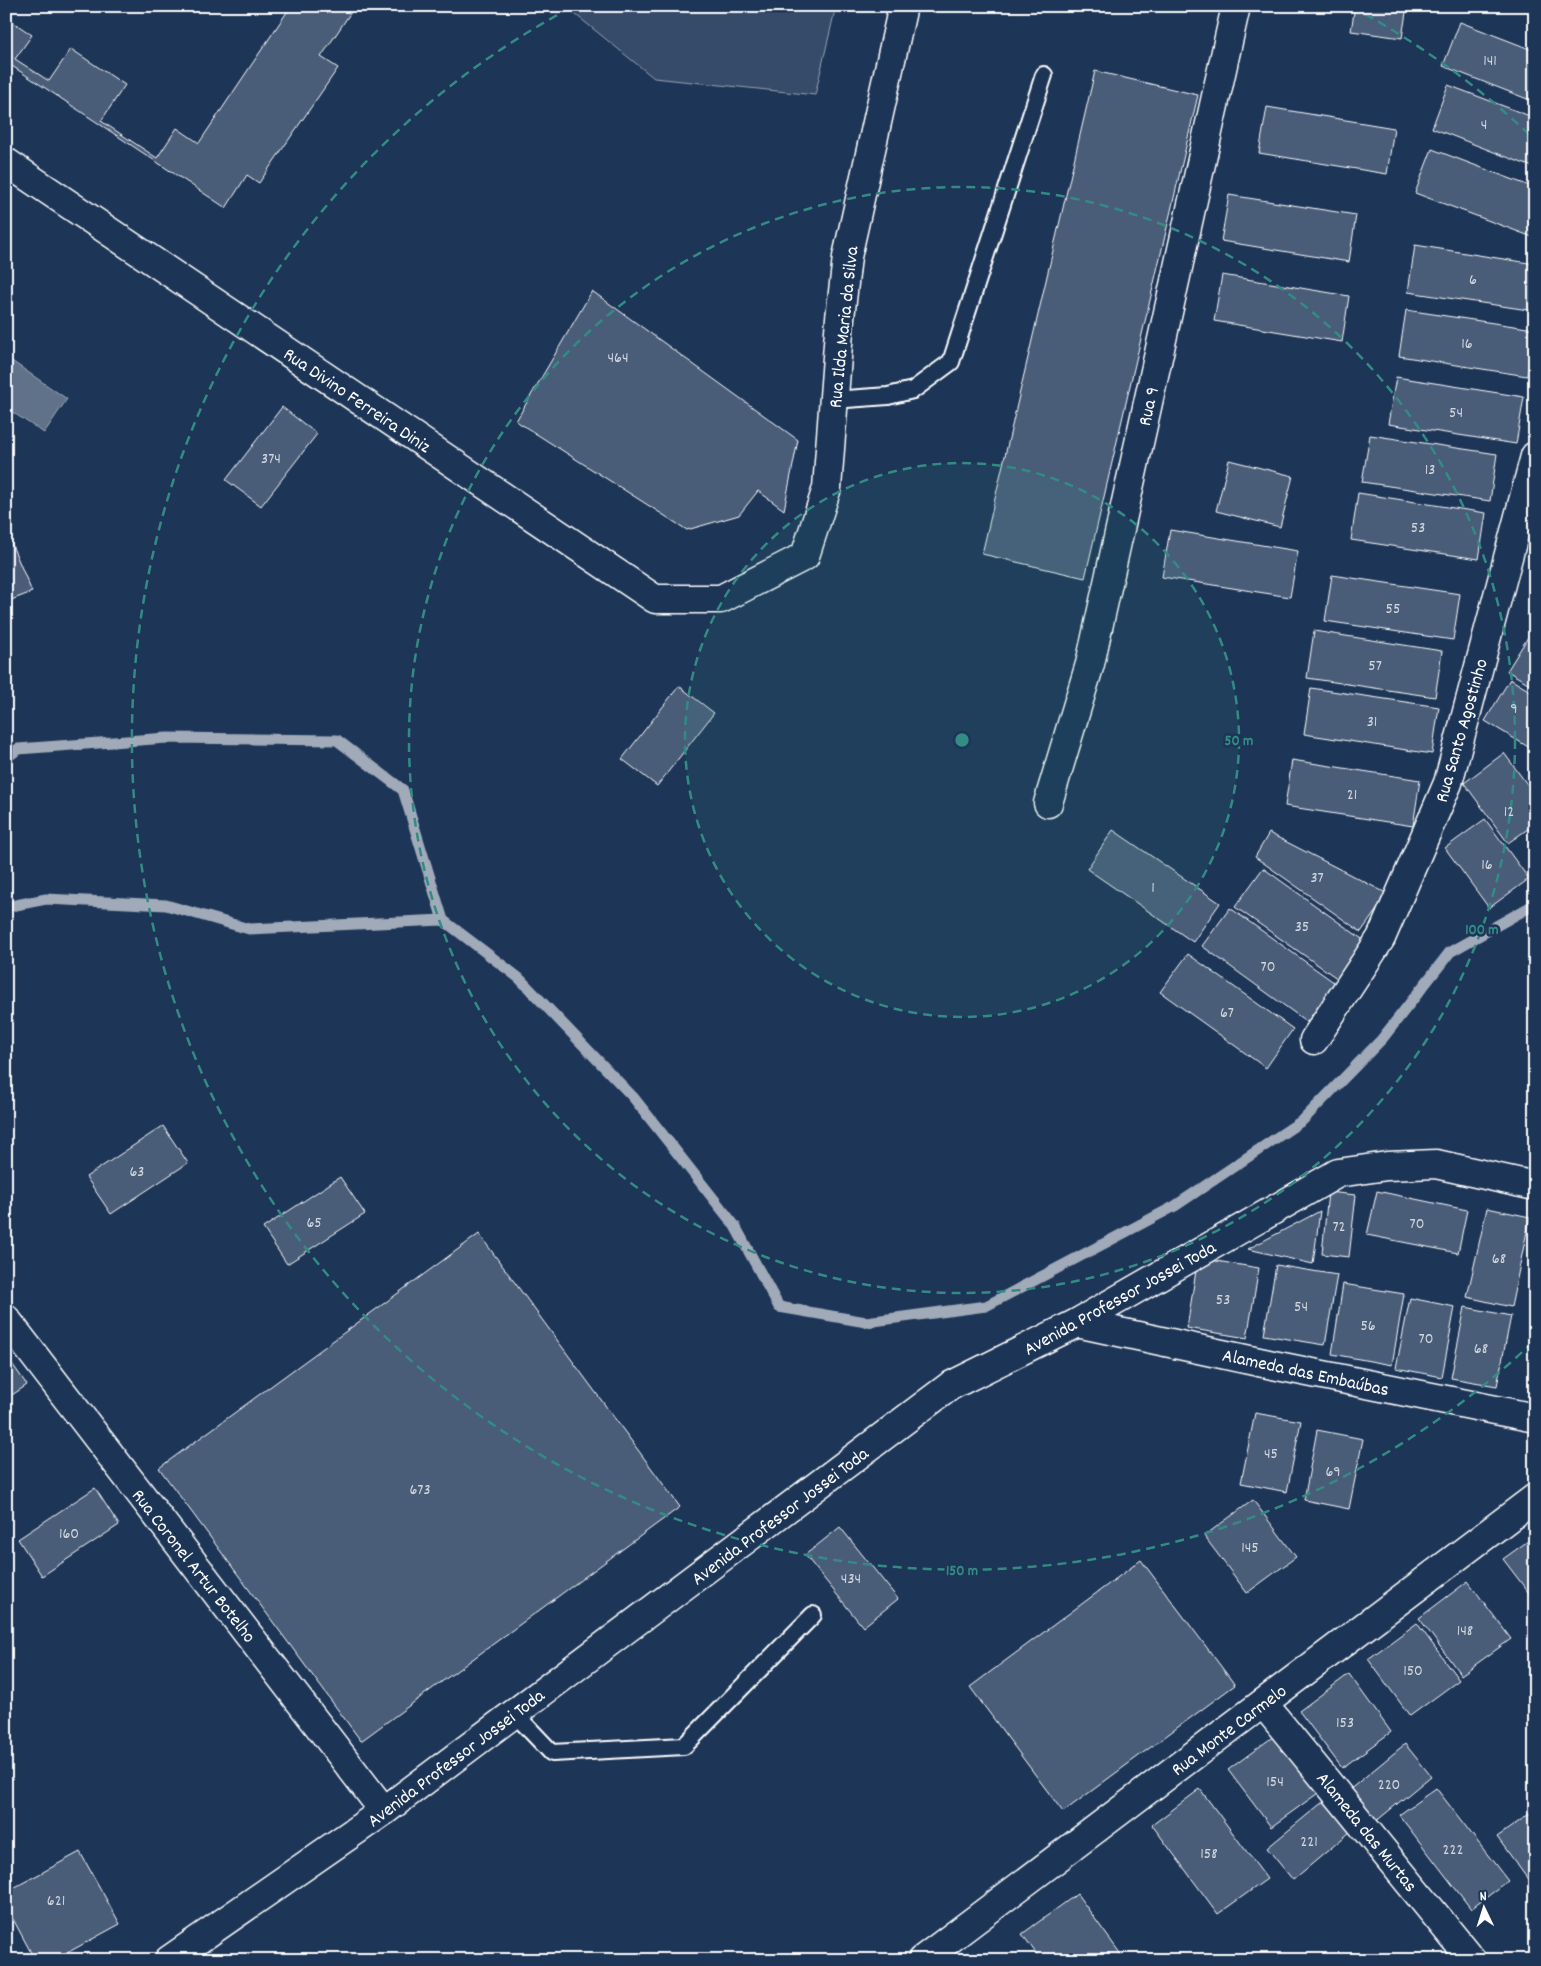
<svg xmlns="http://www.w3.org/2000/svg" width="1541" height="1966" viewBox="0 0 1541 1966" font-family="Dekko,sans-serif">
<rect width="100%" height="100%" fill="#1d3557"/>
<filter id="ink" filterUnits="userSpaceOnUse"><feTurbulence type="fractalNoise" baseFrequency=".02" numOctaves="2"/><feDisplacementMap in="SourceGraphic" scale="10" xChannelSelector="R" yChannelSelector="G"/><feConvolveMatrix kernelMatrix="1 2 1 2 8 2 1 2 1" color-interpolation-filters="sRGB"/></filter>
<g filter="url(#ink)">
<polygon fill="#364b69" stroke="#9aa5b4" points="565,6 836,6 815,95 654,78"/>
<polygon fill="#617289" stroke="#a0aab8" points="6,357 67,399 44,433 6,408"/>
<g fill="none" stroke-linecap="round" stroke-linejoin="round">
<g stroke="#a0aab8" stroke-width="11">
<polyline points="6,758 18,749 167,738 337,740 403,790 443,920"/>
<polyline points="6,907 46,899 166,905 249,929 443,920 519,978 633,1097 735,1226 779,1307 866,1322 986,1306 1175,1206 1303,1120 1382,1039 1450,952 1535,904"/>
</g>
</g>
<g fill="#4a5d79" stroke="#fff">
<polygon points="291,6 355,6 321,57 338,68 259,183 247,175 226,208 6,62 6,31 13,22 32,35 15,59 49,81 71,49 125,85 101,121 157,158 177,128 199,143"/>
<polygon points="1355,6 1407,6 1402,38 1351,31"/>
<polygon points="1460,22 1535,51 1535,102 1443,66"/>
<polygon points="1095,71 1198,95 1085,578 982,554"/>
<polygon points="1448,85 1535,118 1535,168 1432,128"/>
<polygon points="1267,107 1394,128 1387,174 1259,153"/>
<polygon points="1432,149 1535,188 1535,238 1415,193"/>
<polygon points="1229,195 1356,215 1349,262 1221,241"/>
<polygon points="1415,245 1535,264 1535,311 1408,292"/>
<polygon points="1222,275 1349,296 1342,342 1214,321"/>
<polygon points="592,291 798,440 784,510 758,491 739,515 687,530 516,421"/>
<polygon points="1406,310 1534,329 1527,376 1399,356"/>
<polygon points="1396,377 1524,397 1516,444 1388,424"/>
<polygon points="282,407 317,434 261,506 226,480"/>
<polygon points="1370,435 1497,454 1490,501 1362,482"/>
<polygon points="1229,460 1293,476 1280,527 1216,511"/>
<polygon points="1358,493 1486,513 1479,559 1351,540"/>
<polygon points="1170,530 1298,551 1290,597 1162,577"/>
<polygon points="6,531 32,592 6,602"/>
<polygon points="1332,575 1460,594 1453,640 1325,621"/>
<polygon points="1535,603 1535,621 1527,616"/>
<polygon points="1533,629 1535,629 1535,687 1507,671"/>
<polygon points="1314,631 1442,651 1435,697 1307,678"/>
<polygon points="1510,679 1535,694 1535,751 1485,721"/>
<polygon points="679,686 714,713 657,786 622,759"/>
<polygon points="1311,688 1439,707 1432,754 1304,734"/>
<polygon points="1504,753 1535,795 1535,824 1508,843 1464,783"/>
<polygon points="1292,760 1420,780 1413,826 1285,806"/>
<polygon points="1485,819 1529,879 1489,908 1445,848"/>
<polygon points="1113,830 1220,903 1193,942 1087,869"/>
<polygon points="1269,833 1388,894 1361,932 1255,857"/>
<polygon points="1263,868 1369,944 1341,981 1235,907"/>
<polygon points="1230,908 1335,983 1307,1022 1202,946"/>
<polygon points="1188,954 1293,1029 1266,1068 1160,992"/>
<polygon points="163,1126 188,1163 111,1214 86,1177"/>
<polygon points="340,1177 365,1214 287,1264 263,1228"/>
<polygon points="1377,1191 1467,1210 1458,1253 1367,1235"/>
<polygon points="1328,1192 1356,1195 1349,1257 1322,1254"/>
<polygon points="1487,1208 1530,1217 1511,1307 1467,1297"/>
<polygon points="1320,1211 1313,1264 1248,1249"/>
<polygon points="479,1234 680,1507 361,1741 159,1468"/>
<polygon points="1198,1258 1259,1268 1247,1338 1187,1328"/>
<polygon points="1276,1265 1337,1275 1325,1345 1264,1335"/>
<polygon points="1343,1284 1404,1294 1392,1365 1332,1354"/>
<polygon points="1410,1298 1455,1307 1442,1377 1396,1368"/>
<polygon points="1465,1307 1511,1316 1497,1386 1451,1378"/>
<polygon points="6,1355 27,1385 6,1399"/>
<polygon points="1255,1413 1301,1421 1287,1492 1241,1483"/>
<polygon points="1317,1430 1363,1439 1349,1509 1304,1500"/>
<polygon points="95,1488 119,1525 42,1576 18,1539"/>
<polygon points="1253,1500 1296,1557 1247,1593 1204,1536"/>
<polygon points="840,1527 898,1599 863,1627 805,1555"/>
<polygon points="1535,1536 1535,1601 1503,1559"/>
<polygon points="1141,1560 1235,1685 1063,1812 970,1687"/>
<polygon points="1468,1581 1511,1639 1461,1675 1419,1618"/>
<polygon points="1417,1623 1459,1680 1410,1716 1368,1659"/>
<polygon points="1349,1674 1391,1732 1342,1768 1299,1711"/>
<polygon points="1278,1733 1321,1791 1271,1827 1228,1770"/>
<polygon points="1405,1744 1431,1776 1374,1823 1348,1791"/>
<polygon points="1436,1788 1508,1881 1471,1909 1399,1815"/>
<polygon points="1200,1789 1267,1879 1218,1914 1152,1825"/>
<polygon points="1324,1801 1350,1832 1293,1880 1267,1848"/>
<polygon points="1535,1810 1535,1889 1497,1837"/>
<polygon points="80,1852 120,1924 54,1960 35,1960 6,1906 6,1892"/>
<polygon points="1077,1894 1125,1960 1041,1960 1022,1934"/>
</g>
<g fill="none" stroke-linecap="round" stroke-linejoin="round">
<g stroke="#fff" stroke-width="20">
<g id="service">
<polyline points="833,400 888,396 913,390 951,362 1044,75"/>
<polyline points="514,1713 552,1753 684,1746 813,1615"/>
</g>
</g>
<g stroke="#fff" stroke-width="31">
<g id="minor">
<polyline points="6,162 655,599 721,599 805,556 827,488 840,318 847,257 903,6"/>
<polyline points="1048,803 1090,664 1236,6"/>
<polyline points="1314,1040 1381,938 1448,783 1535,456"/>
<polyline points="6,1319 384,1811"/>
<polyline points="1077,1323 1273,1365 1535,1418"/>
<polyline points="1263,1703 1472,1960"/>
<polyline points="169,1960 384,1811 950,1386 1077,1323 1338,1173 1387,1166 1436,1164 1535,1186"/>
<polyline points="922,1960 1535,1498"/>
</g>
</g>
<use href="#service" stroke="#1d3557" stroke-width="16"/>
<use href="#minor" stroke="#1d3557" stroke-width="28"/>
</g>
</g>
<circle cx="962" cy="740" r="277" fill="#338b84" fill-opacity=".12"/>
<g fill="none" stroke="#338b84" stroke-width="2.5" stroke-dasharray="9 6">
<circle cx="962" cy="740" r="277"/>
<circle cx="962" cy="740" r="553"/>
<path d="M1533 1342A830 830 0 1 1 572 7M1352 7A830 830 0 0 1 1533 138"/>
</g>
<g text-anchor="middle" stroke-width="5" stroke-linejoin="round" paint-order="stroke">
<g font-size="16" fill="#d2d6de">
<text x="1490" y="65">141</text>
<text x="1484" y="129">4</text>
<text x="1473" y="284">6</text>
<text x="1467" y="348">16</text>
<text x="618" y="362">464</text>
<text x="1456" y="417">54</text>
<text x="271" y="463">374</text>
<text x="1430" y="474">13</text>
<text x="1418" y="532">53</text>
<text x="1393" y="613">55</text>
<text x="1375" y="670">57</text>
<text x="1514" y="713">9</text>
<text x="1372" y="726">31</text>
<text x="1352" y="799">21</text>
<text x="1509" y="816">12</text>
<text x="1487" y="869">16</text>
<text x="1317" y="882">37</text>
<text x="1153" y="892">1</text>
<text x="1302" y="931">35</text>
<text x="1268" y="971">70</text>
<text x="1227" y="1017">67</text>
<text x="137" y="1176">63</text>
<text x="314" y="1227">65</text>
<text x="1417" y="1228">70</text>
<text x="1339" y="1231">72</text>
<text x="1499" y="1263">68</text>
<text x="1223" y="1304">53</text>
<text x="1301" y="1311">54</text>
<text x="1368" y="1330">56</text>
<text x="1426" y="1343">70</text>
<text x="1481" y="1353">68</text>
<text x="1271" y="1458">45</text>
<text x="1333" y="1476">69</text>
<text x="420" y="1494">673</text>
<text x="69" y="1538">160</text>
<text x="1250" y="1552">145</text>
<text x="851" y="1583">434</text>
<text x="1465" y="1635">148</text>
<text x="1413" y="1675">150</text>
<text x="1345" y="1727">153</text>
<text x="1275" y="1786">154</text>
<text x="1389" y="1789">220</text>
<text x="1309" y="1846">221</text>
<text x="1453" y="1854">222</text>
<text x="1209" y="1858">158</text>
<text x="56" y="1905">621</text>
</g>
<g font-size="19" fill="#fff" stroke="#1d3557">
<text transform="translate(842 327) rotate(-84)" y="7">Rua Ilda Maria da Silva</text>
<text transform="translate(358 399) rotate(34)" y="7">Rua Divino Ferreira Diniz</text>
<text transform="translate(1147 406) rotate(-77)" y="7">Rua 9</text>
<text transform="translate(1460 730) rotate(-74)" y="7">Rua Santo Agostinho</text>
<text transform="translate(1119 1297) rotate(-29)" y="7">Avenida Professor Jossei Toda</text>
<text transform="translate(1306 1371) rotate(12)" y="7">Alameda das Embaúbas</text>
<text transform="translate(779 1515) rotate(-37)" y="7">Avenida Professor Jossei Toda</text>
<text transform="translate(195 1565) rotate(52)" y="7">Rua Coronel Artur Botelho</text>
<text transform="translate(1228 1729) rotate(-37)" y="7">Rua Monte Carmelo</text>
<text transform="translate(455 1757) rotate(-37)" y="7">Avenida Professor Jossei Toda</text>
<text transform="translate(1368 1831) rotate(51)" y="7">Alameda das Murtas</text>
</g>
</g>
<circle cx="962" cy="740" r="8" fill="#338b84" stroke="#1d3557" stroke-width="2.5"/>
<g font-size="15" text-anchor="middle" font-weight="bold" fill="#338b84" stroke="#1d3557" stroke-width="5" stroke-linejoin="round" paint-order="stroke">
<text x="1239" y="745">50 m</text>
<text x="1482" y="934">100 m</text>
<text x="962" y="1575">150 m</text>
</g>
<rect width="1541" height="1966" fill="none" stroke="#1d3557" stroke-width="25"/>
<rect x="12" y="12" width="1516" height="1941" fill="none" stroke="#fff" stroke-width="2" filter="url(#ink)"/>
<g transform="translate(1484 1908) rotate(356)" stroke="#1d3557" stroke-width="4" paint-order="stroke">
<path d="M0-4L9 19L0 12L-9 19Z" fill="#ffffff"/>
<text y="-8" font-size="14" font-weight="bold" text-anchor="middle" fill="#ffffff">N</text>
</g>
</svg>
